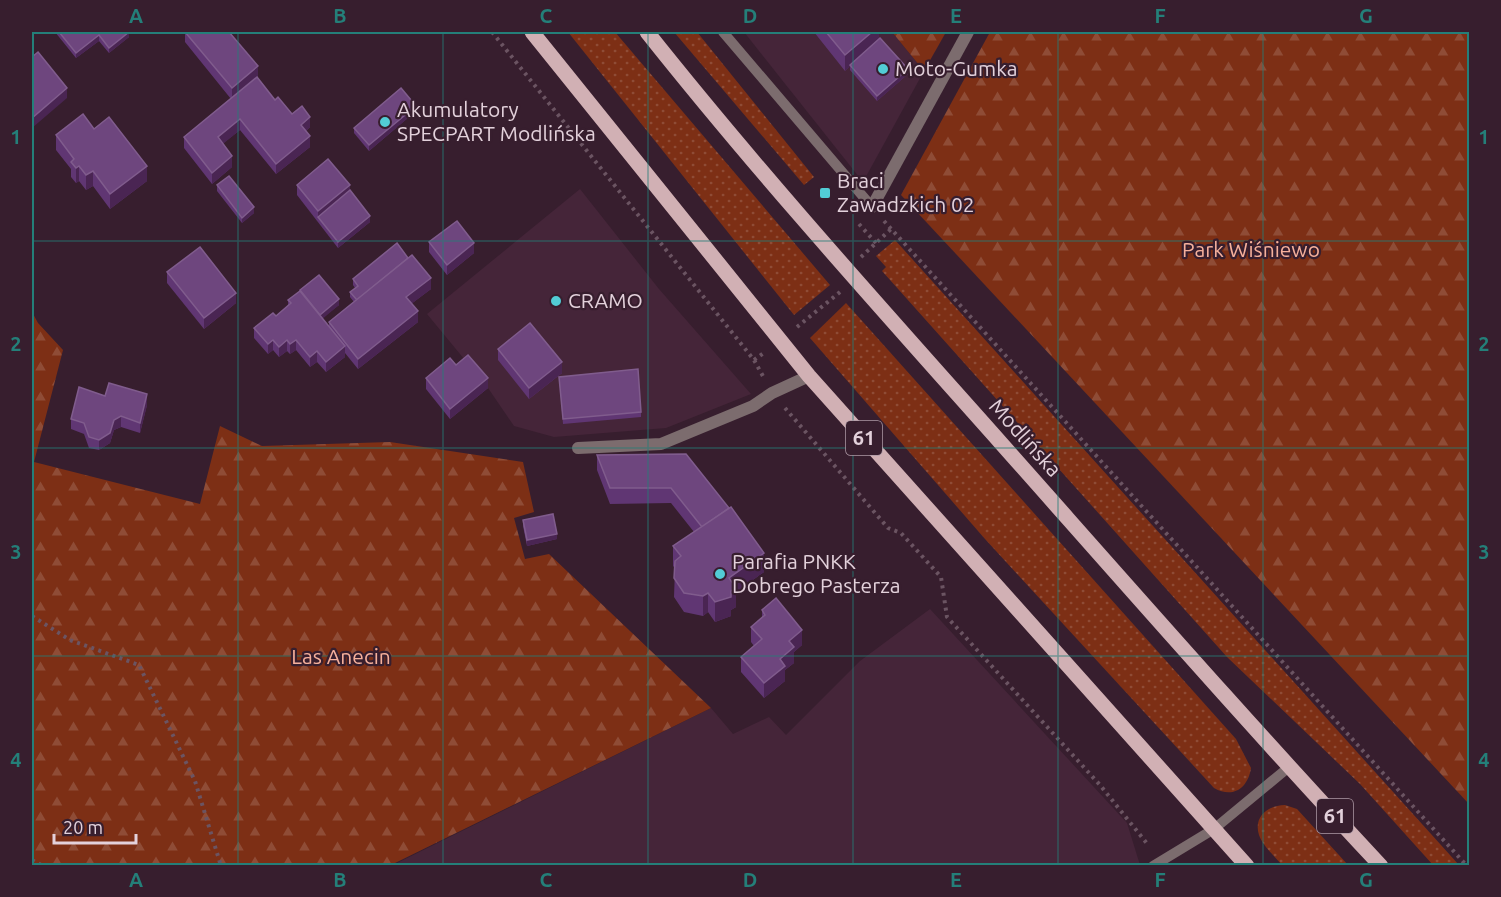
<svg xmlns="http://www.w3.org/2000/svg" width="1501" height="897" viewBox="0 0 1501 897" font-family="Ubuntu,sans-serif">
<defs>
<pattern id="grass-dots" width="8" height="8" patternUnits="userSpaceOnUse" patternTransform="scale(1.5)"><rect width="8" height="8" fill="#7d2f15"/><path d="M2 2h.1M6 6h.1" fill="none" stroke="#8f4c36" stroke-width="1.8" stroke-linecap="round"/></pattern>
<pattern id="forest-firs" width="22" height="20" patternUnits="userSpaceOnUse" patternTransform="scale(1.5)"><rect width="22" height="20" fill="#7d2f15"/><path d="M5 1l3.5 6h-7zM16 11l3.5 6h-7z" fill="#8f4c36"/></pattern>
</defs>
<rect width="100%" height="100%" fill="#371e2e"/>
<g fill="#452539">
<polygon points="744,32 892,32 924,71 863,182"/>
<polygon points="580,189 659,289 751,394 666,428 554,437 514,426 488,388 427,314"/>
<polygon points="930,609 1127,823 1140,865 391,866 711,708 733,734 769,717 786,735 860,661"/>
</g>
<g fill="url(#grass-dots)">
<polygon points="568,32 615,32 830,285 794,315"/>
<polygon points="674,32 697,32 814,177 804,185"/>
<polygon points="895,240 1459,865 1433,865 1360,784 1227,657 882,271 886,267 876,256"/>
<path d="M846 303 1236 739 1251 768C1248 788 1233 799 1214 788L985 539 810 338Z"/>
<path d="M1285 805 1297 809 1348 865H1282C1275 857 1263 846 1259 835 1253 816 1269 805 1285 805Z"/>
</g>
<g fill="url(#forest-firs)">
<polygon points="892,32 946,32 924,71"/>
<polygon points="990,32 1469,32 1469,804 901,195"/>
<polygon points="32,312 38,323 63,350 34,462 200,504 220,426 262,446 390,442 523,462 534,512 514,518 525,559 549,554 711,708 391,865 32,865"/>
</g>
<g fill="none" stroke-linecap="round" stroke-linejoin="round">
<g stroke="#6b5462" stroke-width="4" stroke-dasharray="3 4.5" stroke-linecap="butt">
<polyline points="492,32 754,360 764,378"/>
<polyline points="884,221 1467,866"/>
<polyline points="859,224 876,243"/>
<polyline points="861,257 891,229"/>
<polyline points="797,327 840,292"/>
<polyline points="754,360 765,352"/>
<polyline points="785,408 888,528 901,533 941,577 947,617 1100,785 1149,846"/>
<polyline points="32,616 70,640 139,665 195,781 221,866"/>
<polyline points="32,860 43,866"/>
</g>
<g stroke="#7c6c6e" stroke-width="10">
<polyline points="723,32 872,207"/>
<polyline points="1153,866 1214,829 1289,767"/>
</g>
<g stroke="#7c6c6e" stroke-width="12">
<polyline points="872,207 968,32"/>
<polyline points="578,448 661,444 753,406 772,393 809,376"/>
</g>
<g stroke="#d1b0b4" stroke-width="15">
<polyline points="532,32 809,376 1247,866"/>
<path d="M647 32C759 173 880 307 1000 442 1126 584 1251 727 1381 866"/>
</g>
</g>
<g fill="#603673">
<polygon points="55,32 129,32 129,37 109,53 99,41 76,58"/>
<polygon points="185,32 258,77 257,77 275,100 292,114 310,127 306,131 310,147 276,174 240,130 222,144 232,167 212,184 184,148 184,137 231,99 185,42"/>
<polygon points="814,32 879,32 879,39 908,74 877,101 850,70 850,66 845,71"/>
<polygon points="416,111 369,151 354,133 354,128"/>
<polygon points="94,129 147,181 110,209 93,186 86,190 79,181 76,183 71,177 71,169 56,150 56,135"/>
<polygon points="217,185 254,213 242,223 217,191"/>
<polygon points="297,185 350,190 370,222 338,248 297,195"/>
<polygon points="429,242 474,253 447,275 429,252"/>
<polygon points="167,272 236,303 204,329 167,283"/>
<polygon points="353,279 431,289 411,304 418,322 358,369 345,353 345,357 326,372 317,362 310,367 296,350 290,354 287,351 279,357 273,350 268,354 254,338 254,328 276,316 288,306 288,300 339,305 322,318 329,327 329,322 354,302 350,297 350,292 355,288 353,285"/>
<polygon points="498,349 562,373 529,399 498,360"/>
<polygon points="456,365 488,388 450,419 426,389 426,378"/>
<polygon points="559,377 641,412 641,417 563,424"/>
<polygon points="105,396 147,405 140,433 121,427 114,430 110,443 99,450 89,448 84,434 71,429 71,419"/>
<polygon points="686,454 764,572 736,592 736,607 731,610 731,616 715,622 708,612 703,616 684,612 674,597 675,568 673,566 673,546 694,532 671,503 610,504 597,470 597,455"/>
<polygon points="523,520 557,539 527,546 523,526"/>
<polygon points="762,610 802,645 794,652 794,663 785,670 785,681 764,698 741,672 741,657 754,646 751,642 751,627 762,618"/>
</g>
<g fill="#4a2553">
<polygon points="129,32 129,37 109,53 109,48"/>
<polygon points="872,32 879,32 879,40 845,71 845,55"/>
<polygon points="99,35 99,41 76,58 76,53"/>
<polygon points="258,66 258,77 232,99 232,88"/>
<polygon points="908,69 908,74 877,101 877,96"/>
<polygon points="67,88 67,98 32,128 32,118"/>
<polygon points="416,106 416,111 369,151 369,145"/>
<polygon points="310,117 310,127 301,135 301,125"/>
<polygon points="240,119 240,130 218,148 218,137"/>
<polygon points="310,136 310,147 276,174 276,164"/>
<polygon points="232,156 232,167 212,184 212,173"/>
<polygon points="79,166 79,181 76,183 76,168"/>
<polygon points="147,166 147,181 110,209 110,194"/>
<polygon points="93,171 93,186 86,190 86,175"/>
<polygon points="350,185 350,196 318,217 318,211"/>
<polygon points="254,207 254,213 242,223 242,218"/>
<polygon points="370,216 370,222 338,248 338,242"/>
<polygon points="474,243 474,253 447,275 447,265"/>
<polygon points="431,278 431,289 406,308 406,297"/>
<polygon points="236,293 236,303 204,329 204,318"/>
<polygon points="339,299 339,305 320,321 320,315"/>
<polygon points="418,311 418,322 358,369 358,359"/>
<polygon points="273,340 273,350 268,354 268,344"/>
<polygon points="287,340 287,351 279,357 279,347"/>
<polygon points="296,340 296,350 290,354 290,344"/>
<polygon points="345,346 345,357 326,372 326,362"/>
<polygon points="317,351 317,362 310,367 310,357"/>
<polygon points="562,362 562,373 529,399 529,388"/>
<polygon points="488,378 488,388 450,419 450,409"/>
<polygon points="147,394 147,405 140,433 140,423"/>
<polygon points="121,416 121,427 114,430 110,443 99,450 99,440 114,420"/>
<polygon points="557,534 557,539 527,546 527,540"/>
<polygon points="764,553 764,572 736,592 736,607 731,610 731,616 715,622 715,602 729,578"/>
<polygon points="708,593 708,612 703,616 703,596"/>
<polygon points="802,630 802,645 794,652 794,663 785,670 785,681 764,698 764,683 780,659 789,641"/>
</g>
<g fill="#6e467e" stroke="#805c8d" stroke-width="1.5">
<polygon points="59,32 129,32 109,48 99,35 76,53"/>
<polygon points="185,32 229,32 258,66 232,88"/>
<polygon points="826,32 872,32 845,55"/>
<polygon points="880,38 908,69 877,96 850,65"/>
<polygon points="38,52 67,88 32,118 32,57"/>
<polygon points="257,77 275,100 278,97 292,114 302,106 310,117 301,125 310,136 276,164 240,119 218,137 232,156 212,173 184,137"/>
<polygon points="401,88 416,106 369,145 354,128"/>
<polygon points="83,114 94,129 109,117 147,166 110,194 93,171 86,175 79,166 76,168 71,162 74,159 56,135"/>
<polygon points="328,159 350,185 318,211 297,185"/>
<polygon points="229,176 254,207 242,218 217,185"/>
<polygon points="350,190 370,216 338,242 318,217"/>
<polygon points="457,221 474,243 447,265 429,242"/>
<polygon points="397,243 408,258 357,300 350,292 358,286 353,279"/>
<polygon points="200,247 236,293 204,318 167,272"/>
<polygon points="412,255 431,278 406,297 418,311 358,359 329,322"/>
<polygon points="319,275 339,299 320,315 300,290"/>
<polygon points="300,291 345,346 326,362 317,351 310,357 296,340 290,344 287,340 279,347 273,340 268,344 254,328 273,313 276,316 291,303 288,300"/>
<polygon points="530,323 562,362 529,388 498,349"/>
<polygon points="468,355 488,378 450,409 426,378 450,358 456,365"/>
<polygon points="638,369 641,412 563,419 559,377"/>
<polygon points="109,383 147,394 140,423 121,416 114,420 110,433 99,440 89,437 84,423 71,419 79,387 105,396"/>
<polygon points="686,454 729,508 702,527 671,488 610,488 597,455"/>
<polygon points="731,507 764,553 729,578 736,588 731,591 731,597 715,602 708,593 703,596 684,593 674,578 675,561 681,556 673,546"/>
<polygon points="553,514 557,534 527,540 523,520"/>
<polygon points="776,598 802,630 789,641 794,647 780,659 785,666 764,683 741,657 762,639 751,627 765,615 762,610"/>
</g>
<path fill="none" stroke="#247f79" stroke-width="1.5" stroke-opacity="0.55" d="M238 32V866M443 32V866M648 32V866M853 32V866M1058 32V866M1263 32V866M32 241H1470M32 448H1470M32 656H1470"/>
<g fill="#52ccd5" stroke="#371e2e" stroke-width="2">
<circle cx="883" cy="69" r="6"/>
<circle cx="385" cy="122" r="6"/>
<rect x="819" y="187" width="12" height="12" rx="3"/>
<circle cx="556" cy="301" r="6"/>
<circle cx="720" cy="574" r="6"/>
</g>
<g text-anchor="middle" stroke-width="4.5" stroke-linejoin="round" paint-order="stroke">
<g fill="#371e2e" stroke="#af9ba7" stroke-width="1.5">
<rect x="846" y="421" width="36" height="34" rx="4.5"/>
<rect x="1317" y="799" width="36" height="34" rx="4.5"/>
</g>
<g font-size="20" font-weight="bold" fill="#e3d1db">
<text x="864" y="445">61</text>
<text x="1335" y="823">61</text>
</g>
<g font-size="21" fill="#e3d1db" stroke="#371e2e" text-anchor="start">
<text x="895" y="76">Moto-Gumka</text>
<text x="397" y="117">Akumulatory<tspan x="397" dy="24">SPECPART Modlińska</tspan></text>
<text x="837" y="188">Braci<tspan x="837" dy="24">Zawadzkich 02</tspan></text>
<text x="568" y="308">CRAMO</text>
<text x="732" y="569">Parafia PNKK<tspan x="732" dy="24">Dobrego Pasterza</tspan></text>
</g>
<g font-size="21" fill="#f6b09b" stroke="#371e2e">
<text x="1251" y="257">Park Wiśniewo</text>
<text x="341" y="664">Las Anecin</text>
</g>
<g font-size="21" fill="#e3d1db" stroke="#371e2e">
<text transform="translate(1025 438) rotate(48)" y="7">Modlińska</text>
</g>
</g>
<rect width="1501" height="897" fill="none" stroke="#371e2e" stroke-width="66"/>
<path d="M54 834v9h82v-9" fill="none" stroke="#e3d1db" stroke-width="3"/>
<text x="63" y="834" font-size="18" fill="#e3d1db" stroke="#371e2e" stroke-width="4.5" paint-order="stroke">20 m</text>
<rect x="33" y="33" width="1435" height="831" fill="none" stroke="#247f79" stroke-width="2"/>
<g font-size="20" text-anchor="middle" font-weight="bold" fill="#247f79">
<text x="136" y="23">A</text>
<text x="340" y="23">B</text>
<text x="546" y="23">C</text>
<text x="750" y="23">D</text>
<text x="956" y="23">E</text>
<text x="1160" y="23">F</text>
<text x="1366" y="23">G</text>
<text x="16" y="144">1</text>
<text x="1484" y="144">1</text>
<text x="16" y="351">2</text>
<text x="1484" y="351">2</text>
<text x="16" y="559">3</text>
<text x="1484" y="559">3</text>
<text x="16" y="767">4</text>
<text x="1484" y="767">4</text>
<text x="136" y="887">A</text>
<text x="340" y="887">B</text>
<text x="546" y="887">C</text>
<text x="750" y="887">D</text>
<text x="956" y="887">E</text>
<text x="1160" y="887">F</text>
<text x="1366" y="887">G</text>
</g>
</svg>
